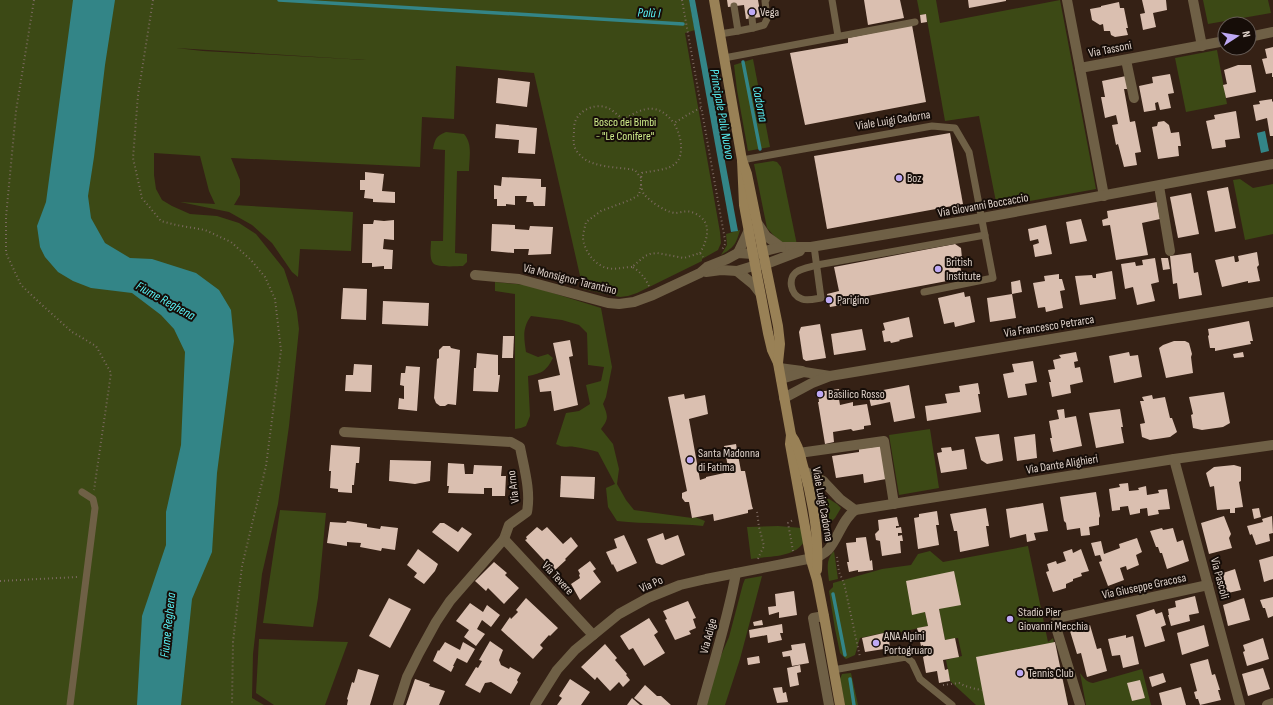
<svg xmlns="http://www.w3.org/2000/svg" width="1273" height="705" viewBox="0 0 1273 705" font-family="'Sofia Sans Condensed',sans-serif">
<rect width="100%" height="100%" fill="#352115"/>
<g fill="#3c4915" fill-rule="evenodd">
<path d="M0 0H689L695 30 685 33 720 232 721 243 718 250 702 259V261L637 293 628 296 620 297 583 289 534 73 456 66 454 119 422 117 420 167 231 158 240 180V195L234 205 353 212 351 251 300 249 298 277 292 272 272 243 252 225 229 212 180 202 215 204 209 191 200 156 154 153V175L156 189 162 200 172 206 190 214 217 216 239 223 256 234 284 269 293 296 297 312 299 329 289 426 278 504 262 574 253 654 252 698 264 705H0ZM176 48 366 60 203 51Z"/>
<polygon points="917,0 936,0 940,23 1060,0 1096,189 997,207 979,116 945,121 926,14 920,15"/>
<polygon points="1203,0 1268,0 1271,13 1208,24"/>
<polygon points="1217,50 1227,104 1186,112 1175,58"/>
<polygon points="753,59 770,147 748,151 737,90 734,65"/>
<path d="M446 132 464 134C473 144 469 158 469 171H457L455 253 467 254V262L463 266C457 266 437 268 433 263 429 258 431 247 431 241H443L445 150 433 149C435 139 436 136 446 132Z"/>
<polygon points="773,161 777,162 781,167 797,245 784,244 776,238 767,228 754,164"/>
<polygon points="1240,179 1253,188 1273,184 1273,234 1245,240 1233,180"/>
<path d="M740 230C736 245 733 248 721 255L727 245 726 234Z"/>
<path d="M495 282 527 285 601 308 612 367 606 397 603 404C608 416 609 419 601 429L613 444 619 469 617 484 626 500 634 510 692 518 695 517 705 521 703 526C674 523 646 524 617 521L608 507 606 488 615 484 598 452C591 450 583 448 575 447 566 445 565 449 556 444L566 413 579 411 590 404 586 385 601 381 604 367 588 365 587 333 579 325 562 320 531 316C522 328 524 338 526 352L538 357 548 354 553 358C546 371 543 373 528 376L530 416 526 426 521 428 515 429V294L495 291Z"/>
<polygon points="930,429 939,488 899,495 889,435"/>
<path d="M827 499H829L837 504 841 508 835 518 831 522C821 512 821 512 827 499Z"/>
<polygon points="280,510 326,513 318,598 313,627 263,623"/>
<path d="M778 526 802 528 804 542C794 558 768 556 751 559L747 527Z"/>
<polygon points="1028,546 1048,642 1053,638 1068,705 976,705 950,681 946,660 962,656 958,638 945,640 939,609 925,612 928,626 888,635 887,632 860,638 855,655 846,659 840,653 835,629 829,591 833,587 833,583 882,569 911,565 918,554 930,551 943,562"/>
<path d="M834 551 838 579 829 581C828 570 825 560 834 551Z"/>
<polygon points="762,576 740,659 725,705 706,705 719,660 729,637 743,584 745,579"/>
<polygon points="259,639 348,642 325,705 274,705 256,693"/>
<path d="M1142 669 1151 705H1086L1080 673C1084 678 1086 682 1093 683Z"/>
<polygon points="851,673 858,705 845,705 840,679 842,674"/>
</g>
<g fill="#338587">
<polygon points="73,0 115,0 105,65 94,157 88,196 91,218 105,243 130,258 152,259 196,273 219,290 231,310 234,341 217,473 212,552 192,599 181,705 137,705 142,616 166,545 166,512 181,445 185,352 174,329 161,315 132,293 91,288 73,281 58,272 45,257 40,247 37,226 46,202"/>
<polygon points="689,0 695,0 738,231 731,232"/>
<polygon points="1265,131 1269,151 1261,153 1257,133"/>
</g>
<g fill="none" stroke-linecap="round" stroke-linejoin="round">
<g stroke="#338587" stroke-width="3.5">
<polyline points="279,0 683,24"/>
<polyline points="743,62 760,149"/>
<polyline points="833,594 845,655"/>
<polyline points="850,679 854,705"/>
</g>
</g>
<g fill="#dabfb0">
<polygon points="727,0 758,0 761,17 746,19 744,5 728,7"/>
<polygon points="864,0 900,0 904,18 868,25"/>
<polygon points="968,0 1006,0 1006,1 969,8"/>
<polygon points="1142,0 1166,0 1167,10 1153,13 1156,27 1143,30 1140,14 1145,13"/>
<polygon points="1119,2 1120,8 1124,8 1128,28 1126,28 1128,35 1115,37 1111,35 1110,31 1104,31 1103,24 1100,25 1092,20 1090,9 1101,7 1101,6"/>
<polygon points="926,14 927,22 921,23 920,15"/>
<polygon points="912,25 926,102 805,125 790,53 848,43 848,38"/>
<polygon points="1273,47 1273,77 1272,77 1272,73 1266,74 1262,59 1267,58 1265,49"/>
<polygon points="1238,65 1251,65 1256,92 1226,98 1223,85 1227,84 1224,70"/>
<polygon points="1170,74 1174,93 1168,94 1171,108 1160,110 1158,102 1155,103 1156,110 1144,112 1139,86 1153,83 1152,77"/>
<polygon points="1126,76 1128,89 1124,89 1130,122 1135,121 1141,152 1135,153 1137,165 1124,167 1118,144 1116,145 1112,125 1118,124 1116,115 1105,118 1101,97 1105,97 1102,81"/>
<polygon points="498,78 530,82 527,107 496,103"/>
<polygon points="1272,99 1272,102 1273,101 1273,136 1270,136 1267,118 1256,121 1253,105 1260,104 1259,101"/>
<polygon points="1236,111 1240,138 1225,140 1226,147 1212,149 1206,121 1215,119 1214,115"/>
<polygon points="1164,121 1169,125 1171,133 1179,132 1181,146 1178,146 1179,156 1158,159 1152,127 1157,126 1158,122"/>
<polygon points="496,124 537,128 535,154 518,153 519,140 495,138"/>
<polygon points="950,133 963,204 827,229 814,156"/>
<polygon points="365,172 384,174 382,191 395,192 395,203 373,202 373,199 364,198 365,190 360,190 360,180 365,180"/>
<polygon points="502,177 541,179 541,187 546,187 545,206 534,206 533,202 526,202 527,196 515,196 515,205 506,204 506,206 497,206 497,199 494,199 494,185 501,186"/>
<polygon points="1228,187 1236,228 1215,232 1207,191"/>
<polygon points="1191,193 1199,234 1178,238 1170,197"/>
<polygon points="1157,202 1160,219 1142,223 1148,255 1116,260 1110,225 1103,226 1102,220 1108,218 1107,211"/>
<polygon points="1081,219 1087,241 1070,244 1066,222"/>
<polygon points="374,220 384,221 394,220 394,240 384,239 383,249 393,250 392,269 384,269 384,266 372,267 372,263 362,263 363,224 373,224"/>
<polygon points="492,224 515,225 515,229 529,230 530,226 553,227 551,254 528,255 529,249 514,249 514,253 491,251"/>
<polygon points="1046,225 1052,254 1035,257 1033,245 1039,243 1038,239 1030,241 1028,229"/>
<polygon points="955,244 961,248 962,258 958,258 963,278 841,301 842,305 830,307 827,294 839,291 834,267"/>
<polygon points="1257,252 1259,265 1257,267 1260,281 1248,283 1248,281 1222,287 1215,260 1234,256 1235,262 1237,262 1239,261 1238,256"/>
<polygon points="1191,253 1194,273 1198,272 1202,295 1179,299 1177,283 1173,284 1170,256"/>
<polygon points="1155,258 1159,282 1151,284 1155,301 1137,305 1133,287 1125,289 1121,264 1135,262 1136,266 1143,265 1142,260"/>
<polygon points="1161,258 1168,258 1170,269 1163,270"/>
<polygon points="1112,271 1116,299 1080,305 1075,276 1092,275 1093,278 1096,278 1096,274"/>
<polygon points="1059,274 1059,279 1062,279 1065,290 1060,291 1063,308 1046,312 1045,307 1038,308 1033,283 1045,281 1044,276"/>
<polygon points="1020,280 1022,292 1012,294 1011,282"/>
<polygon points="343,288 367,289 366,320 341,319"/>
<polygon points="964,292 965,297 970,296 975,322 955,327 954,322 944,324 938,298"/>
<polygon points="1012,294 1016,318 990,322 987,298"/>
<polygon points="383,301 429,303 428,326 382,324"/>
<polygon points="909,317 913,337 899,340 900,341 891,343 890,341 884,342 882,331 885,330 883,323"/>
<polygon points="1249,321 1253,341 1250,341 1251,344 1215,351 1215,348 1210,348 1208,336 1209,335 1208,329"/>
<polygon points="820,324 826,358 806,361 803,359 799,332 801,327"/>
<polygon points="862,329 866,350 834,355 831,334"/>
<polygon points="503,336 514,336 513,358 502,358"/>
<polygon points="570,340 573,356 569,357 578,405 554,411 551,391 540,392 538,380 560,375 553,343"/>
<polygon points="1174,341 1185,341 1189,343 1192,354 1191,357 1193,373 1166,378 1159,348 1163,345"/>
<polygon points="443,346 450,346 451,348 460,350 456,405 448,404 445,406 440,406 436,403 434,398 437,359 439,358 439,350"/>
<polygon points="1076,352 1078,361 1074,362 1075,368 1080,367 1083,382 1070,385 1071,393 1052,397 1049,382 1051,382 1048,370 1055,369 1053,360 1061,358 1059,355"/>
<polygon points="1129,352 1130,356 1138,355 1142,377 1114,383 1109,356"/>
<polygon points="1243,352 1244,357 1234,358 1233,354"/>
<polygon points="477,353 498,355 498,375 500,375 498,392 473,391 474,368 476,368"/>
<polygon points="1033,361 1037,382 1025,384 1027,395 1008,398 1003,374 1014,372 1012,364"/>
<polygon points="354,364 372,365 371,392 345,391 346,375 353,375"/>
<polygon points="406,366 420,367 417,411 398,409 399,398 404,399 404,386 400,385 401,373 405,373"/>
<polygon points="978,383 980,394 978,394 981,412 927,421 925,406 947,403 945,394 960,392 959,386"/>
<polygon points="909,385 915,418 894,422 890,402 871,406 868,393"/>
<polygon points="839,389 841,399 839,399 840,405 853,402 853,406 867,404 871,425 864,426 864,429 853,431 851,429 833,432 834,442 825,444 818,402 819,402 818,392"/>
<polygon points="1224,392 1230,423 1223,427 1202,430 1193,428 1191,415 1193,414 1189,397"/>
<polygon points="684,394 685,399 705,395 708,414 689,419 700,480 706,478 706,477 729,472 724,446 736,444 741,471 745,471 752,506 753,509 748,510 748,513 714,521 713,514 692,518 689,502 685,502 682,498 682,493 687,491 668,397"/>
<polygon points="1152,395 1153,399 1165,397 1170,418 1172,418 1177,432 1170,437 1150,440 1142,437 1140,424 1145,423 1140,401 1144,401 1142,397"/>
<polygon points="1064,409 1065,418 1076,416 1082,446 1053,452 1050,438 1052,438 1049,421 1059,419 1057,410"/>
<polygon points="1120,409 1123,427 1121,427 1124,443 1096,448 1089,413"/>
<polygon points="999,434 1003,460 1002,461 987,464 981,460 975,437"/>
<polygon points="1035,434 1037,458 1017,461 1014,437"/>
<polygon points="331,445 360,447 359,463 356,463 354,485 352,485 352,493 338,492 338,489 330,488 331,471 329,471"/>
<polygon points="881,446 886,479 864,483 863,474 836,478 832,456 859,452 859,449"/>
<polygon points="951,447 952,451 964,449 967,469 941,473 937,453 942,452 941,448"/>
<polygon points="390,460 431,461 430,481 415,484 389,481"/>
<polygon points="448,463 464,464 465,474 473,474 474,465 502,466 501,476 506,476 505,496 492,496 492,488 484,488 484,494 448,493 449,486 447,486"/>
<polygon points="1234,465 1241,467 1241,481 1239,482 1243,507 1235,508 1235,513 1230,513 1230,509 1217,510 1214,486 1210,487 1206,473 1214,467"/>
<polygon points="561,476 595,477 594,499 560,497"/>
<polygon points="1128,483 1129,491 1139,490 1138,488 1146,486 1147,495 1159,493 1158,490 1167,489 1170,509 1158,510 1159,514 1148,516 1147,508 1140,509 1140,513 1130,515 1128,506 1120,507 1120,510 1112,511 1109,489 1120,487 1119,484"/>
<polygon points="1096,492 1100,516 1099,518 1099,525 1089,527 1090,535 1081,536 1080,528 1067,530 1066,523 1064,521 1060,497"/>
<polygon points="1043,503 1048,531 1034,533 1036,540 1027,542 1026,534 1010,538 1006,509"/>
<polygon points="986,508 989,526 986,526 989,546 960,552 957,531 954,531 950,514"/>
<polygon points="1259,508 1261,517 1254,519 1252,509"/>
<polygon points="937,511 939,525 936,525 939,545 918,549 914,518 919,517 919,514"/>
<polygon points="1224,516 1231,534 1229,538 1232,548 1209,554 1201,523"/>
<polygon points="1272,516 1273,533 1269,534 1270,541 1256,545 1252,534 1250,535 1247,526 1263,522 1262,519"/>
<polygon points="897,517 899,526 896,526 896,528 901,527 902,533 898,533 898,536 902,535 903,541 900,541 901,553 882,556 880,541 876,540 875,534 879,530 878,520"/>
<polygon points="347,521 367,524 367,527 380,529 381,526 398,528 395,550 382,548 381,551 360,547 361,543 347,542 347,546 327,543 330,522 346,523"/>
<polygon points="440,523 444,523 458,532 462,527 472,534 458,552 432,532"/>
<polygon points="537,527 542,531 547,527 563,544 571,537 578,546 565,559 566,560 554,571 525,540 527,539 526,537"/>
<polygon points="1162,528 1163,530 1173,528 1177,542 1183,540 1189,561 1167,569 1162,553 1160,553 1158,547 1156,547 1150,531"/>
<polygon points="663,533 665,540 678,535 685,555 662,565 656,563 647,539"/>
<polygon points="624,535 637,563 617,572 613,564 612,565 606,552 617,548 614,539"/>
<polygon points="866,537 870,561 872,560 873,570 858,572 858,570 849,572 847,562 849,562 846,543 856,542 856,538"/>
<polygon points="1137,538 1142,552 1136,555 1139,565 1127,570 1126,566 1120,568 1124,580 1108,586 1099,562 1102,561 1100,555 1095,556 1091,543 1101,541 1104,554 1120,548 1119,544"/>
<polygon points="418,549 438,564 435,571 424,584 414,577 417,573 407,565"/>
<polygon points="1072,549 1073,553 1081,549 1089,571 1081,573 1082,576 1073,579 1073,581 1066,584 1066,588 1053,592 1046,572 1049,571 1047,564 1056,561 1057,564 1066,561 1063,552"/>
<polygon points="1273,556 1273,579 1264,582 1259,560"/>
<polygon points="590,561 596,569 593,571 601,582 580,600 571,584 580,578 579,575 580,574 578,570"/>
<polygon points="494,562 507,573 505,575 519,588 504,604 488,588 486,591 475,581"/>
<polygon points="1235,569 1241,590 1224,594 1221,585 1223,585 1220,574"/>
<polygon points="954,571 961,605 939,609 945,640 955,638 959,657 943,660 945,670 948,669 950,681 939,683 937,671 926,673 923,657 925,656 923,645 921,646 917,628 928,626 925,612 912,615 906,581"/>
<polygon points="794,591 797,615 779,618 779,612 769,615 768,607 776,606 775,594"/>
<polygon points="1195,596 1199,613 1189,615 1190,621 1171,626 1168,615 1169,615 1168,609 1176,607 1175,601"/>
<polygon points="1273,597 1273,616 1268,618 1265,608 1263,608 1260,600"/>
<polygon points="389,598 411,609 390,648 369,636"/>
<polygon points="526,598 558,628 550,636 549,635 540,645 543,648 533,659 501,630 510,617 511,619 518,612 516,610"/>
<polygon points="1244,598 1250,620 1228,626 1223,605"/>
<polygon points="688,601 696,618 693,619 696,628 689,631 691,634 675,640 665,620 667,619 663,611"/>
<polygon points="470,603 483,612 487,605 500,615 491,627 482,620 477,629 485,634 476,646 464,637 469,630 456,621"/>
<polygon points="1154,609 1156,614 1162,612 1166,625 1161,627 1165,641 1145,647 1136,615"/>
<polygon points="649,618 658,632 654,635 665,653 644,666 633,648 629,650 620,636"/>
<polygon points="762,620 763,625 754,626 753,622"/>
<polygon points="782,624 783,633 780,633 782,640 768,643 767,635 750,638 749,630"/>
<polygon points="1090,625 1097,649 1101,648 1107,671 1087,677 1081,653 1077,654 1070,631"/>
<polygon points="1204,625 1209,646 1182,655 1177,633"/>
<polygon points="888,632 890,648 865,652 862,638"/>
<polygon points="1126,635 1126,638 1133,636 1139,664 1123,668 1120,655 1112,656 1108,639"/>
<polygon points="1263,638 1269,659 1247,666 1243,652 1245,651 1243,645"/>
<polygon points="490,641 503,650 499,660 501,665 509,669 510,667 521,673 517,680 518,682 511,694 491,682 485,683 480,693 465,685 476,667 478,668 482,661 479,660"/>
<polygon points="445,642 460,650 463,642 475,649 467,663 457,658 453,666 454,666 451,672 433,661 438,650 439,651"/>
<polygon points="1055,642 1068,705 985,705 976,657"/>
<polygon points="805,643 809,663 792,666 790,656 783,657 782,652 792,650 791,645"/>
<polygon points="605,644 617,658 615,660 627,674 626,675 630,680 623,687 619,682 610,691 597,677 595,680 581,667"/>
<polygon points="759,656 760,663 748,665 747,658"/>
<polygon points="1208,659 1212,675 1215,674 1220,690 1218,690 1221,700 1200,705 1198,699 1196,699 1194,692 1197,691 1190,664"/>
<polygon points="800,665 801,672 797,673 799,685 790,687 787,668"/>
<polygon points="1263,668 1270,689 1248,696 1242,674"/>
<polygon points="358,669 379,675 370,705 347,705 348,700 347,699 352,682 354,683"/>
<polygon points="1163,673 1166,682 1152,687 1149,677"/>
<polygon points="415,679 430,684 429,686 445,691 439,705 406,705"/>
<polygon points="570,679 590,692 581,705 557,705 562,698 559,696"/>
<polygon points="1140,680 1145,698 1132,701 1127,683"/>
<polygon points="645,685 657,696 661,696 671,705 643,705 634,698"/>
<polygon points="782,687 783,693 786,692 788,702 777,703 773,688"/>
<polygon points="1181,687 1186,705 1162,705 1159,693"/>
<polygon points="632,698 640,705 627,705"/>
</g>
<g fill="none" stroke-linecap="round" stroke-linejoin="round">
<g stroke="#7c6a60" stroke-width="2" stroke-dasharray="1 3" stroke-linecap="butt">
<polyline points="34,0 16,111 6,217 6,253 21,285 42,305 72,332 96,346 111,373 94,490"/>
<polyline points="153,0 138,95 133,158 142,198 161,221 176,225 205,230 231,242 251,260 265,277 275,299 281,350 266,466 242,566 233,642 232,705"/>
<polyline points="682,0 725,240 725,244 722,250"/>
<path d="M641 178 635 170C620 167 594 168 582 157 573 149 573 143 574 132 574 129 574 125 575 122 579 110 594 104 605 107 613 109 617 116 624 119 645 107 657 102 674 123"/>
<path d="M641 185V178L642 173C660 169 682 171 681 147 681 138 678 131 674 123 683 118 691 112 701 108"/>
<path d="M632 267C623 267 615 270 607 268 594 265 584 250 583 238 583 233 585 227 586 222L601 211 630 200 639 195 641 185C642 188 642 192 644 194 649 201 667 213 676 213 682 212 688 210 694 213 713 221 708 239 700 253"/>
<path d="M649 286C645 278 640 271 632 267L645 256 650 254 657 253 684 258 700 253 703 257"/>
<polyline points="757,512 759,527 764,546 760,554 758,559"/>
<polyline points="793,551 788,523 793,520"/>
<polyline points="837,557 839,572 844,583 860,657"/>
<polyline points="0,581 77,577"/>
<polyline points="943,685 959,683 965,686 976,689 982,690"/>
</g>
<g stroke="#6f6046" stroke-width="7">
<polyline points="832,0 838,36"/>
<polyline points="753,28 764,25 767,19 765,1 766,0"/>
<polyline points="738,31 753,28 752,18"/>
<polyline points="720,34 738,31 734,6"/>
<polyline points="724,58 915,22"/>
<polyline points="742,160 932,126 955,128 969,152 993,278 924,292"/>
<path d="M814 246 821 298C815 299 807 301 802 299 790 295 787 277 798 271 804 268 811 267 817 265L985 235"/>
<polyline points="833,670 906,657 912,662 920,679 952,705"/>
<polyline points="70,705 95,508 93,499 82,492"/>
</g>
<g stroke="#6f6046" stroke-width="10">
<polyline points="1067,0 1080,68"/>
<polyline points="1193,0 1202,46"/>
<polyline points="1249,37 1273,32"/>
<polyline points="1126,60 1134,98"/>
<polyline points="1159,186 1170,251"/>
<polyline points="1104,196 1080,68 1225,41"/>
<polyline points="758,224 766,236 781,247 811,247 982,218 1273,164"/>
<polyline points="738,253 749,230"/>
<polyline points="737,271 753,284 760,293"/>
<polyline points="706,272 721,270 737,271 750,267 766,264 800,251"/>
<polyline points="475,275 519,279 608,303 619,304 634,302 653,295 700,273 707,267 727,259 738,253 753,254 781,247"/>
<polyline points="779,368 802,371"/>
<polyline points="781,379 804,372 830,376"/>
<polyline points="784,398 812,383 830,376 1273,302"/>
<path d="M344 432 511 442 520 447C524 468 531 491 527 512L509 525 504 539 450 601 436 622 419 653 407 677 398 705"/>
<polyline points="799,453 884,441 894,504"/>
<polyline points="1174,459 1240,705"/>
<polyline points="798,469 804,471 823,481 840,499 855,510 1174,459 1273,445"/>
<polyline points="504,539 593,635"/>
<polyline points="824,616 813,618 829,705"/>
<path d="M535 705 557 670 575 650 619 614 648 598 680 585 706 579 818 557C821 555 825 553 828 550 839 537 842 520 855 510"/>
<path d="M702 705C714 661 728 618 736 573"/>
<polyline points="1080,705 1055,624 1057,618 1208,585"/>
<polyline points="1267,705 1273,703"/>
</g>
<g stroke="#998156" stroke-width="10">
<polyline points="714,0 742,160 744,205 753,254 768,333 772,350 778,363"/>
<polyline points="742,160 747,174 778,326 780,344 778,363 791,435 790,444 811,560 817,580 824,616 840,705"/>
<path d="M791 435C798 444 800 455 803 466 813 500 819 535 817 570"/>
</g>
</g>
<g fill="#bea9f4" stroke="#160d08" stroke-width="1.5">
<circle cx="752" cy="12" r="4"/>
<circle cx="899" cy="178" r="4"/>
<circle cx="938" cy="269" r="4"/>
<circle cx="829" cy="300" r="4"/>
<circle cx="820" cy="394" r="4"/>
<circle cx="690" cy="460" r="4"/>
<circle cx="1010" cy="619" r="4"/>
<circle cx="876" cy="643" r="4"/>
<circle cx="1020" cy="673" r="4"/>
</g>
<g text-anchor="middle" stroke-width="4" stroke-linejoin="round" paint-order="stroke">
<g font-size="12" fill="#dfd2ca" stroke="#160d08" text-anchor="start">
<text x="760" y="16">Vega</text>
<text x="907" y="182">Boz</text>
<text x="946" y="266">British<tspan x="946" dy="14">Institute</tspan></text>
<text x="837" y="304">Parigino</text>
<text x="828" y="398">Basilico Rosso</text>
<text x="698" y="457">Santa Madonna<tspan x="698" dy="14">di Fatima</tspan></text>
<text x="1018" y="616">Stadio Pier<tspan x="1018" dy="14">Giovanni Mecchia</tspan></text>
<text x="884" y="640">ANA Alpini<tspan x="884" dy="14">Portogruaro</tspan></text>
<text x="1028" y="677">Tennis Club</text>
</g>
<g font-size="12" fill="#dfd2ca" stroke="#160d08">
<text transform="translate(1110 49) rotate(-11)" y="4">Via Tassoni</text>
<text transform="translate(893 120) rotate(-9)" y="4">Viale Luigi Cadorna</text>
<text transform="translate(983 205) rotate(-10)" y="4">Via Giovanni Boccaccio</text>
<text transform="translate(570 279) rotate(14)" y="4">Via Monsignor Tarantino</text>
<text transform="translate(1049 326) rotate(-9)" y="4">Via Francesco Petrarca</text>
<text transform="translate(1062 464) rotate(-9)" y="4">Via Dante Alighieri</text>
<text transform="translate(513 487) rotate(-97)" y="4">Via Arno</text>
<text transform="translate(823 504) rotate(80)" y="4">Viale Luigi Cadorna</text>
<text transform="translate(558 578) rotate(47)" y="4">Via Tevere</text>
<text transform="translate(1220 578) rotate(75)" y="4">Via Pascoli</text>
<text transform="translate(651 584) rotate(-24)" y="4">Via Po</text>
<text transform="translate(1144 586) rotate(-12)" y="4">Via Giuseppe Gracosa</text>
<text transform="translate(708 636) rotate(-75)" y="4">Via Adige</text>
</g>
<g font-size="12" fill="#cfec8a" stroke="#160d08">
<text x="625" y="126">Bosco dei Bimbi<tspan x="625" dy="14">- "Le Conifere"</tspan></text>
</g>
<g font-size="13" font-style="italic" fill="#59f3f7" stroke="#160d08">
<text transform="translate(649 12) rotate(3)" y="5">Palù I</text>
<text transform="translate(761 104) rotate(79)" y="5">Cadorna</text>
<text transform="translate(723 114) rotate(80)" y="5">Principale Palù Nuovo</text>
<text transform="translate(166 300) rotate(29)" y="5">Fiume Reghena</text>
<text transform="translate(167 625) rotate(-84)" y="5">Fiume Reghena</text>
</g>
</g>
<g transform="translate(1237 36) rotate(78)"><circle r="19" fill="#160d08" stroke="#665c56"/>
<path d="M0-3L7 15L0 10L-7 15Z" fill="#bea9f4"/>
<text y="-6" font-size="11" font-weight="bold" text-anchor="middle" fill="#dfd2ca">N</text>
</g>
</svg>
